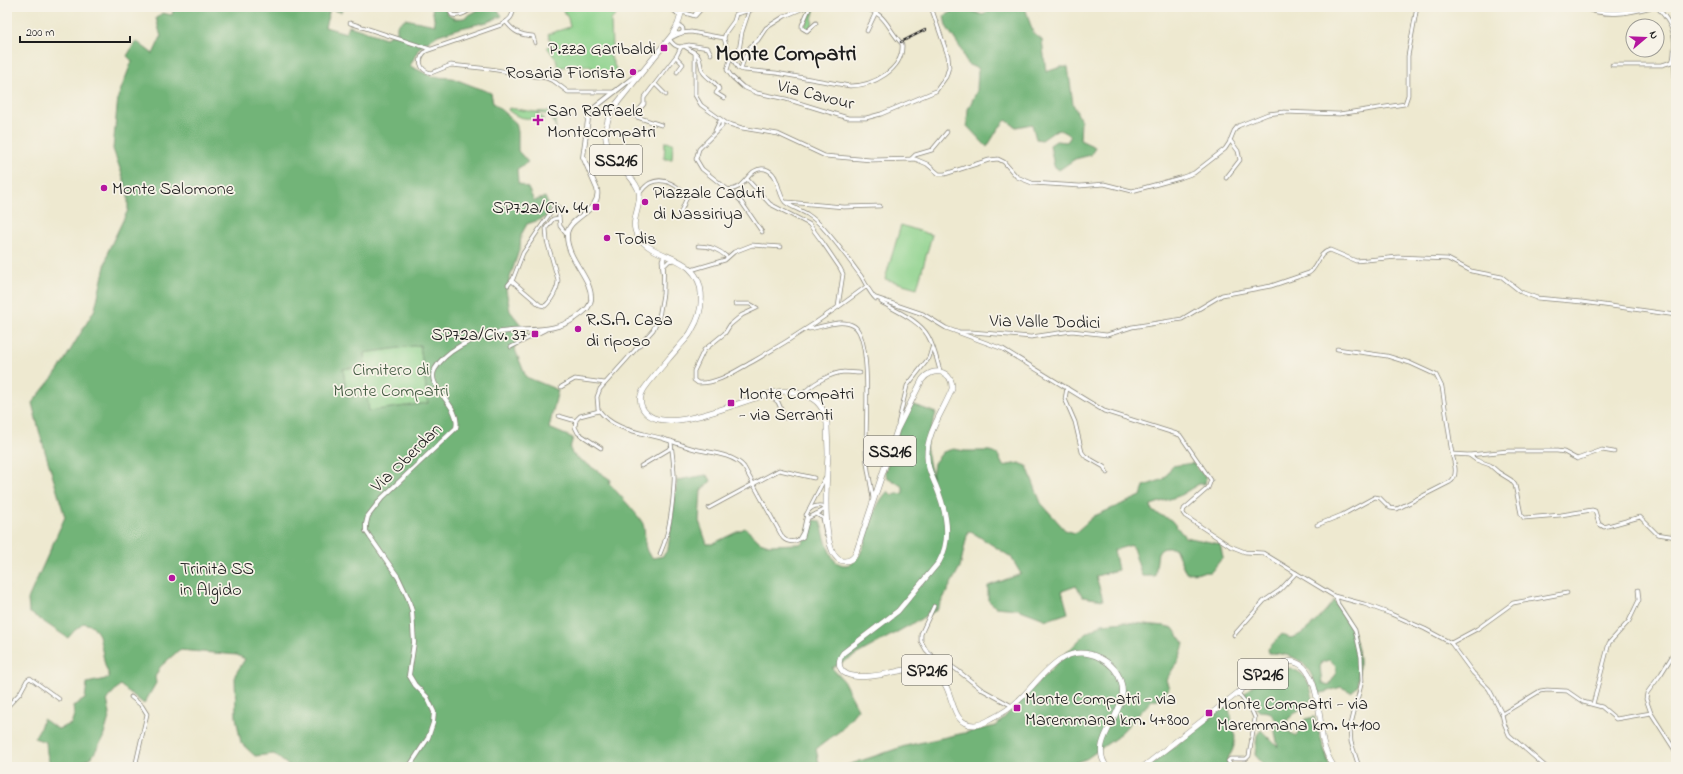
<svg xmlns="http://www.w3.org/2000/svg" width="1683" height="774" viewBox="0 0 1683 774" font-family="'Indie Flower',sans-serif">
<rect width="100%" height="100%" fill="#f7f3e8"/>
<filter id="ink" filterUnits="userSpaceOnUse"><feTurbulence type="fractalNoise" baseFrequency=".025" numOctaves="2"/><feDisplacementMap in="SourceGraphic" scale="8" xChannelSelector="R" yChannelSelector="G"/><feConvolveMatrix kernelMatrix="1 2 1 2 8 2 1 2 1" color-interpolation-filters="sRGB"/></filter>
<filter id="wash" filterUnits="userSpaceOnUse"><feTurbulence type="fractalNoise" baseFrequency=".012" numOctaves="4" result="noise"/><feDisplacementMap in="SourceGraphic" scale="16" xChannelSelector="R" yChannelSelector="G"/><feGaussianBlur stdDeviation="0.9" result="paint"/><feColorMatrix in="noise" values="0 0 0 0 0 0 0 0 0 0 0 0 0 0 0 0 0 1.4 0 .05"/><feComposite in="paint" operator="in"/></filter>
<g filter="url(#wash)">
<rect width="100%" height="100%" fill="#eee9d0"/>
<g fill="#8dd28c" stroke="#547754">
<path d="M560 7H604L606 11 610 14 618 13 611 20 612 49 608 50 618 74 610 78 607 72 602 75C590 61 574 65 558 68L556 59 547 47 551 44 548 34 570 27 568 18Z"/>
<polygon points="813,7 815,7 812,19 813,20 812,26 807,30 804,28"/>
<path d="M509 108 535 112 554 111 556 129 551 115 538 113V115L544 118 543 120 535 122C531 117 526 119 520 117 516 116 512 113 508 110Z"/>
<polygon points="665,142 673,143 672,159 664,159"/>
<polygon points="901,225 932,235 917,288 885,279"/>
<polygon points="420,345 428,403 369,411 347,397 343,369 365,366 364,353"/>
</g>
<g fill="#72b478" stroke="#47684a" fill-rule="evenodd">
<path d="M174 7H343L341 12 330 9 325 27 346 33 349 26 386 38 397 32V25L405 19 435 25 432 7H445L447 13 455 19 464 18 483 7H496L502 16 487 22 461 28 438 35 419 48 410 66 433 77 452 78 491 93 493 103 516 123 518 132V151L528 162 517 169 518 183 528 188 534 201 545 197 550 209 545 218 527 224 521 235 520 247 506 290 510 311 528 334 514 347 526 377 558 390 549 428 573 438 570 448 572 454 611 480 609 483C615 490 641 518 643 524 647 536 641 550 653 558L663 556 668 549 677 480 706 475 709 477 711 481 701 490 699 521 707 544H712L745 528 760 542 769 545 800 544C808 538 808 527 814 520L820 521C824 532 826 546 832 556 834 561 838 564 844 565 864 566 867 529 873 515 877 506 881 498 888 491L892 495 903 493V487L887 477 885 472 899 429 912 404 936 413 926 446 932 478 934 463 943 452 953 449 965 451H990L998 455 1003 466 1019 463 1027 466 1041 503 1065 530 1075 533 1094 516 1141 496 1144 486 1164 479 1172 466 1193 463 1206 478 1205 484H1199L1179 496 1151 505 1152 511 1171 520 1185 537 1220 544 1223 557 1211 572 1186 573 1175 548H1164L1158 552 1155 576H1142L1132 545 1114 550 1118 570 1096 576 1103 600 1083 597 1076 586 1062 591 1068 613 1047 620 1018 609 995 607 988 600V586L1021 574 1011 557 975 534 968 531 960 567 937 610 832 668 843 680 858 709 841 730 816 749 819 763 830 767H290L274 754 255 756 241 743 236 717 235 675 245 659 237 655 179 650 160 667 155 677 156 683 144 704 120 685 107 699 110 714 103 738 92 757 78 764 80 767H54L50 765 47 753 46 742 34 738 40 728 43 719 58 729 71 724 74 715 73 706 85 699 87 683 110 678 105 665 99 635 93 626 84 623 74 631 68 638 29 612 28 599 65 517 41 438 32 403 58 371 95 309 109 249 128 210V191L113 149 118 97 132 61 127 56 136 41 153 54 161 37 156 18 162 13 172 15ZM420 345 428 403 369 411 367 395 347 397 343 369 365 366 364 353Z"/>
<polygon points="952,7 969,7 972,11 983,15 991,9 992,7 1025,7 1033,33 1042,40 1046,72 1061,67 1068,67 1073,104 1081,121 1080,140 1095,147 1091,155 1075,159 1059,170 1054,166 1050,145 1056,141 1067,142 1071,136 1058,129 1042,140 1036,139 1032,124 1016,127 1006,120 998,129 987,147 967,126 968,109 977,91 978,69 967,64 961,49 946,26 944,16 952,12"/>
<path d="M1334 600C1356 630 1363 650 1357 687L1351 692 1341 687 1319 694C1310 666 1301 654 1269 653L1268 649 1282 634C1285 636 1290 639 1294 637 1306 634 1327 610 1334 600ZM1329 660 1336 667V674L1329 685 1322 683 1320 667 1322 662Z"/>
<polygon points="1124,622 1165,626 1173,628 1184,644 1179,659 1166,680 1169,688 1162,698 1152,700 1117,737 1086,759 1062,767 842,767 905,746 996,726 1085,634 1102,624"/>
<path d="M1290 668C1307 674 1309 682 1313 698L1287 720 1286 730 1296 736 1305 719 1314 717 1330 767H1266L1255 755 1257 735 1261 730 1278 747 1275 732 1277 721 1269 712 1259 711 1244 694C1255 681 1273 671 1290 668Z"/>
<path d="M1223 708 1229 709C1234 729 1240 743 1227 759L1229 767H1148Z"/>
</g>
</g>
<g filter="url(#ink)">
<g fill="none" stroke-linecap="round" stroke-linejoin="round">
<g stroke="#858276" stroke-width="4.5">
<g id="minor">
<path d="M447 7 452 15C461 17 468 11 475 7"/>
<path d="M513 7C514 17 509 20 501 25L426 51C417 59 419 70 431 73L451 65 490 69 546 78 555 82 568 92H615"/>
<polyline points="670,7 680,16"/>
<path d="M755 7 751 10 736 14 734 21 726 32 724 38 727 49 738 68 743 70 776 73 850 86C872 86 904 70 902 44 885 26 888 14 861 7"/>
<polyline points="810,7 802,25 802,28 807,31 816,23"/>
<polyline points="682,12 695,16 703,7"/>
<polyline points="695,15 698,7"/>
<path d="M506 22C514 32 520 35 533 36L535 43"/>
<polyline points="350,23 430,49"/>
<circle cx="679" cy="30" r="4"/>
<polyline points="867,31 876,12"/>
<polyline points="681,33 691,32 724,38"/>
<path d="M679 34 669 39C673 44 677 49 684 46L695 53V95L701 105 726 123 742 128 778 134 825 156 871 160 915 159 927 164 939 174H945L989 160 998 159 1004 162 1017 177 1032 183 1080 186 1104 184 1132 191 1180 178 1194 173 1225 149 1229 143 1234 131 1238 126 1268 114 1284 112 1339 114 1405 104 1408 95V56L1417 7"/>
<polyline points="684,46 689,45 708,48 711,54"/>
<path d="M694 52C702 57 699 65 703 72 707 79 717 82 719 89L716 93 724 98"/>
<polyline points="731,56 727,70 732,77 743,87 757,93 786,99 848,118 866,118 881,114 936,91 946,77 949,67 948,56 931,7"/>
<polyline points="676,57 683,64 677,72"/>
<polyline points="1674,59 1676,91"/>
<polyline points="743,62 750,47 758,40 766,28 785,16 806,7"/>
<path d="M1612 65H1662L1672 62C1674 58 1674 54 1674 50 1676 32 1669 20 1657 7"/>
<polyline points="741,69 743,62 738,57 742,32 749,11"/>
<polyline points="655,84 666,95"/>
<path d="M722 121V126L699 149 696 159 702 169 727 189C744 194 748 165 765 169 780 173 777 193 785 202 791 207 800 210 807 214 813 218 820 224 825 230 838 244 849 260 861 276 866 284 869 292 876 299"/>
<polyline points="661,125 634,116 644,104 644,98 677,55 681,47"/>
<polyline points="715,131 719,122 722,121"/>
<polyline points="911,159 915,155 932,150 947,132"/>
<polyline points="1226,178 1240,160 1238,151 1230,140"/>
<polyline points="747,179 770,204 809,224 823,243 840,268 843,274 838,307"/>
<polyline points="729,190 740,200 762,232"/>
<path d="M639 194C642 190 646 185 650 183 664 176 679 186 687 197L679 216"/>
<polyline points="787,202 844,207 880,206"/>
<path d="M698 246C710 246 718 249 727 257"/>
<path d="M664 255 663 294 659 317 653 330 600 389 597 397 598 409C614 432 643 432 667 440 678 443 688 448 699 450 714 453 734 455 744 467L783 538C789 544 796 542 803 537L808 518 826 509 822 506C815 505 809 508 806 515"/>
<polyline points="665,265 669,261 674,260"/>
<polyline points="691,270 725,260 734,252 752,245 781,247"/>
<polyline points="663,272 662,260 664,255"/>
<path d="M512 281 540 305 545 306C551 301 558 289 558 280L547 241 546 228 553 219 559 218"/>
<polyline points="508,285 513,279 523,253 555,206 558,207 560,226 567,235"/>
<polyline points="876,298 923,314 946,328 1003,349 1104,411 1180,435 1211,480 1208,488 1184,509 1183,513 1185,516 1230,546 1245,552 1263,553 1334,596 1364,604 1391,614 1425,629 1451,643 1473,673 1489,689 1502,714 1504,723 1509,735 1546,767"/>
<path d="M881 302C896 311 919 320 928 336 934 346 937 360 940 371"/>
<path d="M735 304H750L757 308 742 315 730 325 725 333 704 350 694 371V380L698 383C718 384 735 371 752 362 792 339 830 314 867 286"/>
<path d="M809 329C822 327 841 318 854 326 873 338 865 430 866 454 867 469 871 484 873 499"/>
<path d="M959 332H972L1031 337 1072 331 1107 335 1132 327 1182 319 1222 295 1271 286 1309 273C1318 267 1318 253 1330 250L1356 261 1398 257 1448 259 1471 271 1502 277 1521 292 1537 298 1582 302 1676 315"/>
<polyline points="511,347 545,330"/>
<polyline points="1337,349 1387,356 1410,363 1436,375 1442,387 1452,454"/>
<polyline points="561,387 575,379 605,383"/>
<polyline points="1067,388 1065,399 1075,422 1082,452 1085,456 1104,467 1107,473"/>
<polyline points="768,394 778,402 785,418"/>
<path d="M803 394C811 384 831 373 844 372 849 372 855 373 860 373"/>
<polyline points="599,411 580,416 576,420 575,427 578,433 601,448"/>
<polyline points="559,416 576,421"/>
<polyline points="898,424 907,386 929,358 932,348"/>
<polyline points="1469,455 1508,451 1557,451 1564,452 1577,459 1602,450 1614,452"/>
<polyline points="641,466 671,448"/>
<polyline points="709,508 779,470 814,478"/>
<polyline points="809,509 825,478"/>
<polyline points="816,514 823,518 826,534"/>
<path d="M1317 525 1342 515 1375 497 1380 498 1390 508 1397 509 1450 482C1459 476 1454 462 1452 454L1469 455 1476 460 1490 465 1498 472 1511 480 1515 485 1521 514 1524 518 1561 515 1592 510 1595 511 1599 524 1604 527 1640 517 1657 534 1676 537"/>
<polyline points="799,539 803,532 807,514"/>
<path d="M660 554C669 534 673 504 674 482 675 469 672 454 671 441"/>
<polyline points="1336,597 1338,604 1355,630 1361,657 1362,681 1350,728 1351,742 1359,767"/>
<polyline points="934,606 921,634 921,641 926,650 933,657 942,660 957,670 981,689 1012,706"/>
<polyline points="1234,635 1264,601 1280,590 1296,573"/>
<polyline points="1451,643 1477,629 1513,603 1567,593"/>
<polyline points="131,697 142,706 147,714 135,767"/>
<polyline points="1593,704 1609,643 1629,621 1639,600 1638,590"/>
<polyline points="7,707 20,693 27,680 30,678 59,699"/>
<polyline points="1651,713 1646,699 1647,693 1661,674 1676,650"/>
<polyline points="1502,714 1540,691 1547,690 1567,691 1583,702 1602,707 1616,719 1651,713 1676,752"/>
<polyline points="1233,767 1228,761 1230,759 1246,759 1249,756 1255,718 1252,711 1238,693"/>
</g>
</g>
<g stroke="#858276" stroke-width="5.5">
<g id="tertiary">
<path d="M1583 7C1605 17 1627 13 1650 7"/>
<path d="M409 767 428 738 433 723 434 712 427 697 415 685 409 675 414 643 412 611 408 598 398 577 370 537 366 531V524L368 516 382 498 456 428C462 405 424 387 435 369 446 350 471 339 491 334 521 326 554 337 581 314 586 310 590 307 591 300 593 278 566 259 567 235 568 216 602 212 597 189L583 157 589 112 640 72"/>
</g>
</g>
<g stroke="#858276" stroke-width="6">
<g id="primary">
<path d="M683 7 678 24 672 35 614 107C598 135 606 149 626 172 631 178 637 184 639 192 642 207 628 223 638 236 651 255 675 255 689 268 707 284 703 312 692 330 689 337 682 343 677 349 666 362 654 375 644 389 640 395 639 402 643 409 663 441 748 396 777 392 786 390 795 392 804 395 819 399 825 410 827 424 827 434 828 444 828 455 827 472 819 561 844 561 850 561 854 558 856 553L897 430 922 380C932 366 953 370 952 389 944 410 926 433 927 457 927 467 932 477 936 486 946 510 953 538 939 562L898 611 843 653C840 657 838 661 840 667 846 684 886 674 899 671 967 656 938 724 974 725 980 725 986 722 991 719 1001 714 1011 708 1019 700 1041 679 1063 639 1100 658 1110 663 1118 671 1121 682 1131 712 1086 740 1107 767"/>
<path d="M1143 767 1263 673C1270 669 1277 664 1285 662 1320 655 1319 722 1323 742 1325 751 1329 759 1334 767"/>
</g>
</g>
<use href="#minor" stroke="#fff" stroke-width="3"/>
<use href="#tertiary" stroke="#fff" stroke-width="4"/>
<use href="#primary" stroke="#fff" stroke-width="5"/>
<g stroke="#1c1c1c" stroke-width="2.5">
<polyline id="rail" points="901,42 925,30"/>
</g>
<use href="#rail" stroke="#f7f3e8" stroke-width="1" stroke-dasharray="3" stroke-linecap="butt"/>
</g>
</g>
<g fill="#b5179e" stroke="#f7f3e8" stroke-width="1.5">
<rect x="660" y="44" width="8" height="8" rx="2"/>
<circle cx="633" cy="72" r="4"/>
<path d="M536 114h4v4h4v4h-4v4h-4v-4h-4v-4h4z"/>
<circle cx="104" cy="188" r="4"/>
<circle cx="645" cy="202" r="4"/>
<rect x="592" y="203" width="8" height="8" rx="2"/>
<circle cx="607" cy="238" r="4"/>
<circle cx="578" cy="329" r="4"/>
<rect x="531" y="330" width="8" height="8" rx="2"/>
<rect x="727" y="399" width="8" height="8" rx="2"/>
<circle cx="172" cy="578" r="4"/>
<rect x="1013" y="704" width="8" height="8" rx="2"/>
<rect x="1205" y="709" width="8" height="8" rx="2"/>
</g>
<g text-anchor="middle" stroke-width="3.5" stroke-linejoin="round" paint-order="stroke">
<g fill="#f7f3e8" stroke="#5e5c59" stroke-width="1">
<rect x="590" y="145" width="52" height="30" rx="3"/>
<rect x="864" y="436" width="52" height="30" rx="3"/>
<rect x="902" y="655" width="50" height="30" rx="3"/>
<rect x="1238" y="659" width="50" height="30" rx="3"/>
</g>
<g font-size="17" font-weight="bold" fill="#1c1c1c">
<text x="616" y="166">SS216</text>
<text x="890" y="457">SS216</text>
<text x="927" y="676">SP216</text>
<text x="1263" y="680">SP216</text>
</g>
<g font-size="18" fill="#1c1c1c" stroke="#f7f3e8" text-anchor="start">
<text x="656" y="54" text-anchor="end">P.zza Garibaldi</text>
<text x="625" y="78" text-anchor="end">Rosaria Fiorista</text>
<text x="547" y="116">San Raffaele<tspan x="547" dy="21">Montecompatri</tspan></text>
<text x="112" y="194">Monte Salomone</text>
<text x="653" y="198">Piazzale Caduti<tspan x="653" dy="21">di Nassiriya</tspan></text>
<text x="588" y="213" text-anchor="end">SP72a/Civ. 44</text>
<text x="615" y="244">Todis</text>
<text x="586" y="325">R.S.A. Casa<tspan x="586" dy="21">di riposo</tspan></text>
<text x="527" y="340" text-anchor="end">SP72a/Civ. 37</text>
<text x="739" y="399">Monte Compatri<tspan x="739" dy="21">- via Serranti</tspan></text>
<text x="180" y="574">Trinità SS<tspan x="180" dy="21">in Algido</tspan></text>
<text x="1025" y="704">Monte Compatri - via<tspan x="1025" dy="21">Maremmana km. 4+800</tspan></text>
<text x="1217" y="709">Monte Compatri - via<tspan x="1217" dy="21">Maremmana km. 4+100</tspan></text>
</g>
<g font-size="18" fill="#1c1c1c" stroke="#f7f3e8">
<text transform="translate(816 94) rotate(14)" y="6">Via Cavour</text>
<text transform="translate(1045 321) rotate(1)" y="6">Via Valle Dodici</text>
<text transform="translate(406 457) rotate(-44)" y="6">Via Oberdan</text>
</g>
<g font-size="18" fill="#445c43" stroke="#f7f3e8">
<text x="391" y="375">Cimitero di<tspan x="391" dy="21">Monte Compatri</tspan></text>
</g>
<g font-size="22" font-weight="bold" fill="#1c1c1c" stroke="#f7f3e8">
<text x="786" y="60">Monte Compatri</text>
</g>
</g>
<rect width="1683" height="774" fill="none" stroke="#f7f3e8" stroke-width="24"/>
<g transform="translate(1645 38) rotate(71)"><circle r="19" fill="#f7f3e8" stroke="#9f9d96"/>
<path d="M0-3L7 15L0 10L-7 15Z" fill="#b5179e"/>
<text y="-6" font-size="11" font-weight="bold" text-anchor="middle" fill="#1c1c1c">N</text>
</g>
<path d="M20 36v6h110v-6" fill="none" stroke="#1c1c1c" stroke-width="2"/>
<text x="26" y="36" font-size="12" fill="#1c1c1c" stroke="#f7f3e8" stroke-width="3" paint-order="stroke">200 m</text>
</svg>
